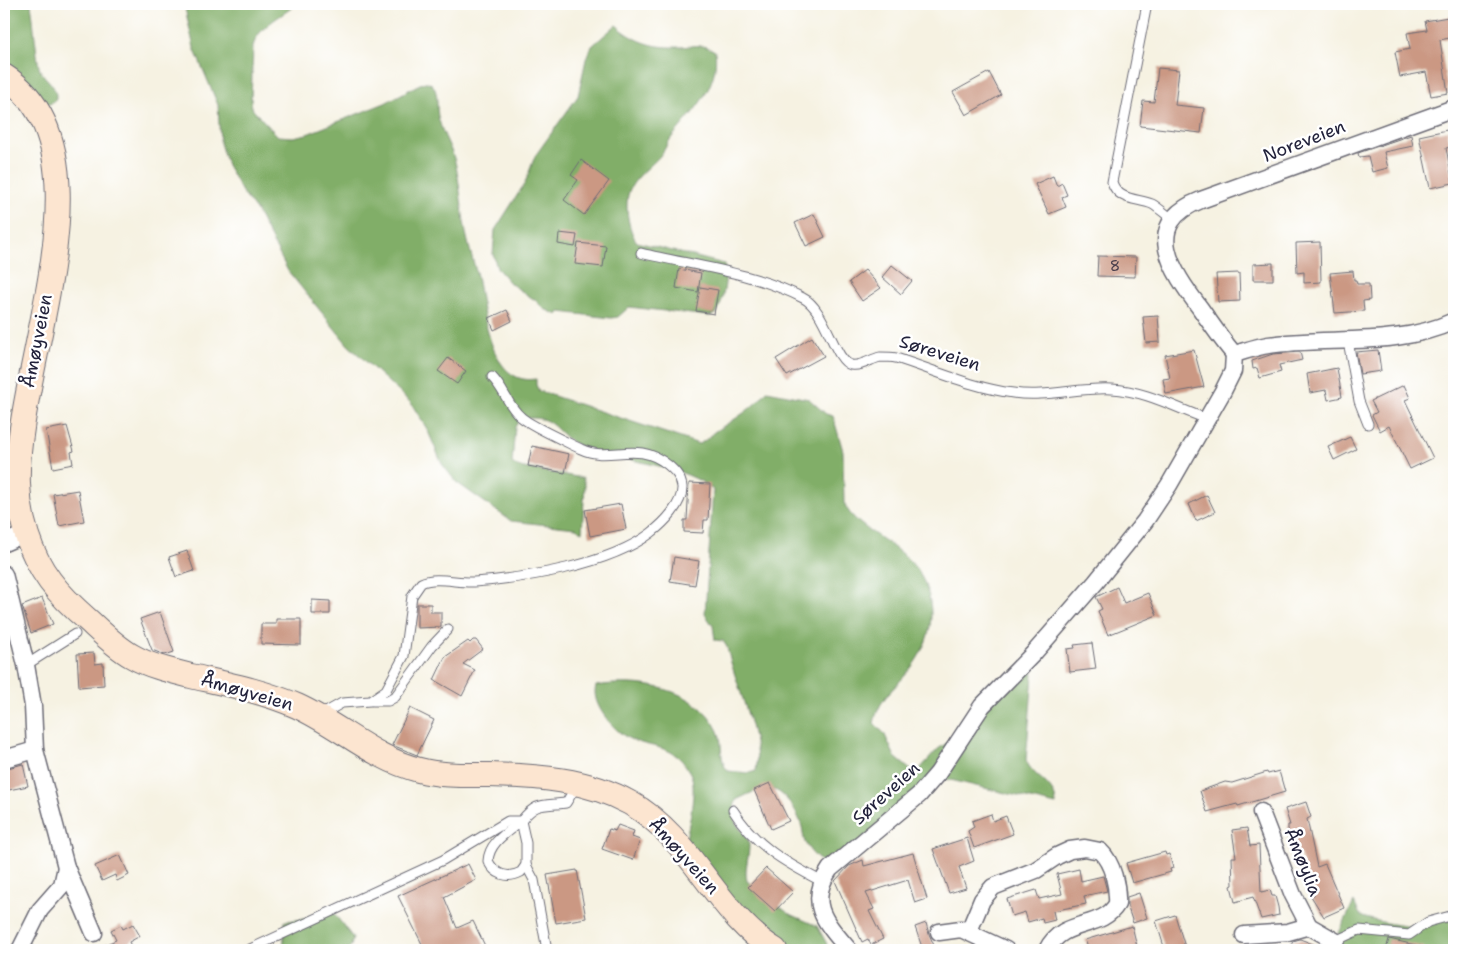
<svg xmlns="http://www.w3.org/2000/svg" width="1458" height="954" viewBox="0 0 1458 954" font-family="'Shantell Sans',sans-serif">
<rect width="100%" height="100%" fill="#fff"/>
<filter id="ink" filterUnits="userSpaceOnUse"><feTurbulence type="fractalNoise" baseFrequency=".02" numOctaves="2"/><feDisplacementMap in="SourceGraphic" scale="10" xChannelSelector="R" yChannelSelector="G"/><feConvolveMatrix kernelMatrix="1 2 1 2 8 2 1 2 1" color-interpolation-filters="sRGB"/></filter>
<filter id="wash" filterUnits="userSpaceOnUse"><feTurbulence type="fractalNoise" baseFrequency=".0096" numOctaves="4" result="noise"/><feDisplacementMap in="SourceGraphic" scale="20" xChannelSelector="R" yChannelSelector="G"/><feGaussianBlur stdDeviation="1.12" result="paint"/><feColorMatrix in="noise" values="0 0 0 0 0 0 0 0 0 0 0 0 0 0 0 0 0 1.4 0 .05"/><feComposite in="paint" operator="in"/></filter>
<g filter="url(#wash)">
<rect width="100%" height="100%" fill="#f6f2e2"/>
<g fill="#81ae67" stroke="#526851">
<path d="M4 4H31C33 14 37 64 40 70 46 81 57 85 56 99L50 104 43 103 4 67Z"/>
<path d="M184 4H297C282 16 257 27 253 47L251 103 253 110 278 136 293 137 307 134 385 103 418 85 425 82 432 84C440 94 435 108 439 120 443 136 453 150 456 166 461 191 462 217 468 242 471 255 476 268 478 282 484 312 490 387 536 379V385L539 391 699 444C707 441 711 433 717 430 734 420 755 407 767 391L809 399 826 414 833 416 843 451 844 503C856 533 908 544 924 582 940 618 927 651 902 679 888 694 878 703 874 723L884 733 895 757 912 771 919 770 938 749 950 741 1023 662 1031 668 1033 675 1026 760C1033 779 1056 782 1056 805L938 777 838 869C824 864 815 859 807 846 802 839 804 831 801 824 799 817 794 809 790 803 772 779 758 790 736 800 727 830 749 828 749 846 749 858 744 869 747 881L788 913 817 926 827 944 825 950H753L752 946 681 857C686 841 698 790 691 775 676 742 651 750 628 738 613 730 590 703 596 686 638 679 698 687 718 731 724 744 718 760 728 771L749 773 756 771C762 739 734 681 727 647L723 641 715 640 713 626 705 614 713 490C687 466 630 462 597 452 589 450 576 445 569 440 550 424 550 415 520 419L515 427 512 463 518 467 583 478 585 485 582 532 576 528 511 521 456 482 442 464 427 429 411 403 348 345 288 271 256 210 242 192 227 165 220 143 218 105 194 48Z"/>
<path d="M616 25C634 41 653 48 677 47 692 47 700 42 715 51 720 86 693 112 672 137 667 143 665 150 660 156 651 166 638 175 631 187 623 201 628 230 637 242L724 264C728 278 723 302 716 314L709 316 629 307 618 317 611 318 560 312 558 315 544 309 535 300 511 284 497 268 493 254 495 230 525 183 535 156 578 96 586 59 592 46Z"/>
<path d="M1354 902C1356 906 1358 912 1361 916 1364 919 1404 927 1410 926 1425 922 1438 911 1454 911V950H1345L1335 941Z"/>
<polygon points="330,908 353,938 351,946 347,950 283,950 285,921 305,919"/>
</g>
<g id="blocks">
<g fill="#cb9883">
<polygon points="1454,16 1454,37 1440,40 1448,93 1431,96 1426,72 1400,77 1395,52 1410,49 1407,33 1427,30 1425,21"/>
<polygon points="1158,68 1179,70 1175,105 1204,108 1201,133 1140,126 1143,101 1154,102"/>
<polygon points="989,72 1001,95 966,115 953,92"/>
<polygon points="1447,130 1451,147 1446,148 1453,183 1430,188 1419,136"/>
<polygon points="1411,135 1413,146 1384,152 1388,168 1372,172 1368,156 1359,157 1358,153"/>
<polygon points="581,160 609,181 584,215 564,200 578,180 571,175"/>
<polygon points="1053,176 1057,186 1062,183 1067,195 1062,197 1066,207 1049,214 1035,184"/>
<polygon points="814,214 825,237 806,246 795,223"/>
<polygon points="559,233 577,235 575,247 558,244"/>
<polygon points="1320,242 1321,282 1304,283 1304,272 1297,273 1296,243"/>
<polygon points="578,243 606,246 603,267 575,264"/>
<polygon points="1098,256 1136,257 1135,277 1097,276"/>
<polygon points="1273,263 1273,280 1253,280 1253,264"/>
<polygon points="892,265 912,281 901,294 882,277"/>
<polygon points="679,269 701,273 698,292 676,288"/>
<polygon points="865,270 881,288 862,301 849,282"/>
<polygon points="1353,271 1354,280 1356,280 1357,284 1369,284 1370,300 1363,301 1364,311 1335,313 1330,273"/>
<polygon points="1239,273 1240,301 1218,302 1216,274"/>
<polygon points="700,287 718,290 714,314 696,311"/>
<polygon points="507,310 512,321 494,330 489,318"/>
<polygon points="1158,316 1160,342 1146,343 1143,317"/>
<polygon points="812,337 824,356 787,376 776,359"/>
<polygon points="1194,350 1204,387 1166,394 1163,379 1170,378 1165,355"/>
<polygon points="1378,350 1381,371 1360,374 1356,352"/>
<polygon points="1300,352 1302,360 1279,365 1281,372 1260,378 1257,368 1253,369 1252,361 1273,354"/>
<polygon points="448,358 466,371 457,384 438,371"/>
<polygon points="1337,368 1342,397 1328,400 1326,390 1310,393 1307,374"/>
<polygon points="1404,385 1410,398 1405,400 1433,458 1410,469 1389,426 1380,431 1372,415 1377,412 1371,401"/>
<polygon points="67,426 74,451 71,452 73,464 53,468 46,430"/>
<polygon points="1350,437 1356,449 1334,460 1328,447"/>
<polygon points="532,446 569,454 565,473 528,466"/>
<polygon points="689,483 710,484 708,520 704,520 703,533 684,532 684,520 687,520"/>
<polygon points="78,490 84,521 59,526 53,494"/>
<polygon points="1207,495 1215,512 1196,521 1189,504"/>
<polygon points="621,504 626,529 590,536 585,510"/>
<polygon points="187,551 194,571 176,577 169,557"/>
<polygon points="674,557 699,561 695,585 670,581"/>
<polygon points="1117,587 1124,603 1148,593 1157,615 1108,635 1098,611 1102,609 1096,597"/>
<polygon points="42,598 53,624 31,633 22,606"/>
<polygon points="312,600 330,601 330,614 312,614"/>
<polygon points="417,604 431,604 431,612 441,612 441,627 417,628"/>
<polygon points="160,612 174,652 165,655 152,650 140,619"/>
<polygon points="276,619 301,619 301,645 261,644 261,624 276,624"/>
<polygon points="473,640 476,640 483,649 463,664 475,670 462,696 434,680 445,657 468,641 470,643"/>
<polygon points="1092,643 1096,669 1070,672 1067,649 1075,648 1074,645"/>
<polygon points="94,653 95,664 103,663 104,685 79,687 77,654"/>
<polygon points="410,708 434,720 417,755 392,745"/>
<polygon points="23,764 28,786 4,791 4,769"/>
<polygon points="1279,771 1285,792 1238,806 1237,804 1207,812 1200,791 1225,782 1232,783 1267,772 1268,774"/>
<polygon points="770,783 789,821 771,829 754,790"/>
<polygon points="1306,802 1311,817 1307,819 1317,867 1325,864 1344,908 1324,917 1311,896 1314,895 1300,854 1295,855 1288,835 1288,825 1290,825 1285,809"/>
<polygon points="991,814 993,821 1006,816 1013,834 974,848 968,831 974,827 972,821"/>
<polygon points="618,825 634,831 632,837 640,840 633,860 602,849 609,829 615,831"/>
<polygon points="1247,828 1250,846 1259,845 1261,892 1270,890 1272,896 1275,896 1278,907 1279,915 1261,919 1253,897 1235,902 1231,886 1233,885 1232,857 1236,857 1232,830"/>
<polygon points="967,838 974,861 959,867 966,888 949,893 933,849"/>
<polygon points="1165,852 1166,855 1169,854 1173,868 1170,869 1171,872 1132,883 1126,863"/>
<polygon points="913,853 927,899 915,903 908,880 866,893 874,909 869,911 883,939 871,945 868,939 862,942 835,881 849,866 863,860 864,866"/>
<polygon points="120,855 129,875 117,881 115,875 102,881 95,866"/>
<polygon points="468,864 476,880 444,897 457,928 473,921 487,950 425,950 398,896"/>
<polygon points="766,868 793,892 775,911 748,887"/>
<polygon points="1079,869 1081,881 1103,876 1107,891 1084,896 1086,904 1053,911 1055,920 1043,923 1042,918 1028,922 1025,912 1012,916 1007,899 1036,890 1039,899 1062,894 1057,874"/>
<polygon points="577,870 586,918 556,923 547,875"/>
<polygon points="1139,893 1147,918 1133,923 1127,905 1127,897"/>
<polygon points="1175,915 1186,950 1165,950 1156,921"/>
<polygon points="926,923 929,934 936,950 923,950 915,927"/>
<polygon points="133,924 140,936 129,942 133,950 92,950 116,940 111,930 121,925 123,929"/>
<polygon points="1132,926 1138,950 1089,950 1085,940"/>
<polygon points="1300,939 1326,949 1326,950 1297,950 1290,948 1293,941"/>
<polygon points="1389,939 1424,947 1424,950 1386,950"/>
</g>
</g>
</g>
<g filter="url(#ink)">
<use href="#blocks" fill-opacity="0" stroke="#6c6b75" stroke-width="1"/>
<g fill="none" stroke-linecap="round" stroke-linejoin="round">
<g stroke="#6c6b75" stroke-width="11">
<g id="lane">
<path d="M1147 4 1112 182C1118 201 1137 198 1152 204 1159 208 1165 214 1172 219"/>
<path d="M641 253C695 266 753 272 803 298 826 309 834 361 851 365 861 367 871 359 880 357 885 357 891 357 896 358 934 370 973 388 1013 393 1046 398 1079 387 1112 389 1146 391 1176 408 1207 419"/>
<polyline points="1348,341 1359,401 1368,424"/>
<polyline points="26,665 75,634"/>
<polyline points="373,701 388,701 395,697 432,646 448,629"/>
<path d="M319 716 342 703 370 701 386 690 404 656 412 596 421 583C436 576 457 583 474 582 526 578 609 565 651 533 664 523 683 504 682 487 681 477 675 471 668 465 636 439 611 463 581 449 567 442 531 426 521 417 508 406 504 389 492 377"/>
<path d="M733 810C754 845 786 863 821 881"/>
<path d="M521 821C508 832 489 842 488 861 495 875 508 879 521 872L526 865"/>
<polyline points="1335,941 1359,930 1409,935 1428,922 1454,915"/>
<polyline points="248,950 443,860 508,821 521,821"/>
<path d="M547 950 534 880 526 865V843L521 821C537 801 543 806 566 803L577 785"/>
</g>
</g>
<g stroke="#6c6b75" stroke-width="19">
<g id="street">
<path d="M1234 354C1222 340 1211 324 1200 308 1172 271 1140 224 1201 200L1454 108"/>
<polyline points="4,543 27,533"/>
<polyline points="4,574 26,665 33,706 35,750 66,867 94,933"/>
<polyline points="4,759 35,750"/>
<polyline points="1261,812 1293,895 1309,926 1335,941 1336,950"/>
<path d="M969 931 982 900 993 887 1036 870 1057 856 1070 850 1085 848 1100 851C1113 863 1118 887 1117 904 1101 931 1063 917 1047 950"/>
<polyline points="939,932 961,929 1006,950"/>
<polyline points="1244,935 1288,932 1309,926"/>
<polyline points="20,950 40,910 62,885 66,867"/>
<path d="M849 950C826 923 806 903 830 869L919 795 938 773 982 706 1033 654 1096 582 1145 521 1169 485 1223 391 1233 371 1234 354C1245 351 1256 347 1268 345 1329 336 1396 348 1454 321"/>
</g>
</g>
<g stroke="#6c6b75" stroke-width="26">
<path id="secondary" d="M4 76C119 150 13 371 18 484 19 518 30 554 50 581 61 596 75 609 89 621 102 633 116 647 132 656 149 666 171 671 191 676 226 684 263 691 297 706 339 725 374 759 419 770 442 776 466 775 489 775 537 776 587 779 630 803 692 837 716 914 775 950"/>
</g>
<use href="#lane" stroke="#fff" stroke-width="9"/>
<use href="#street" stroke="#fff" stroke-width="16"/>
<use href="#secondary" stroke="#fce5d0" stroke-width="24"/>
</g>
</g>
<g text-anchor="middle" stroke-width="5" stroke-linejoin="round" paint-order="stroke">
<g font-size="15" fill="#4c404d">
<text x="1115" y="271">8</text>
</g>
<g font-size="18" fill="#22223b" stroke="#fff">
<text transform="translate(1304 141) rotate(-21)" y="6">Noreveien</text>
<text transform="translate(37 341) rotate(-79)" y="6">Åmøyveien</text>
<text transform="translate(940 353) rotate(17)" y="6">Søreveien</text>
<text transform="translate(247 692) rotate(16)" y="6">Åmøyveien</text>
<text transform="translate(886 793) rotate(-42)" y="6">Søreveien</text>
<text transform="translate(684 856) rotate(48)" y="6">Åmøyveien</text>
<text transform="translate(1303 862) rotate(68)" y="6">Åmøylia</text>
</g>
</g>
<rect width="1458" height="954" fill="none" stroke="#fff" stroke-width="20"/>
</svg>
